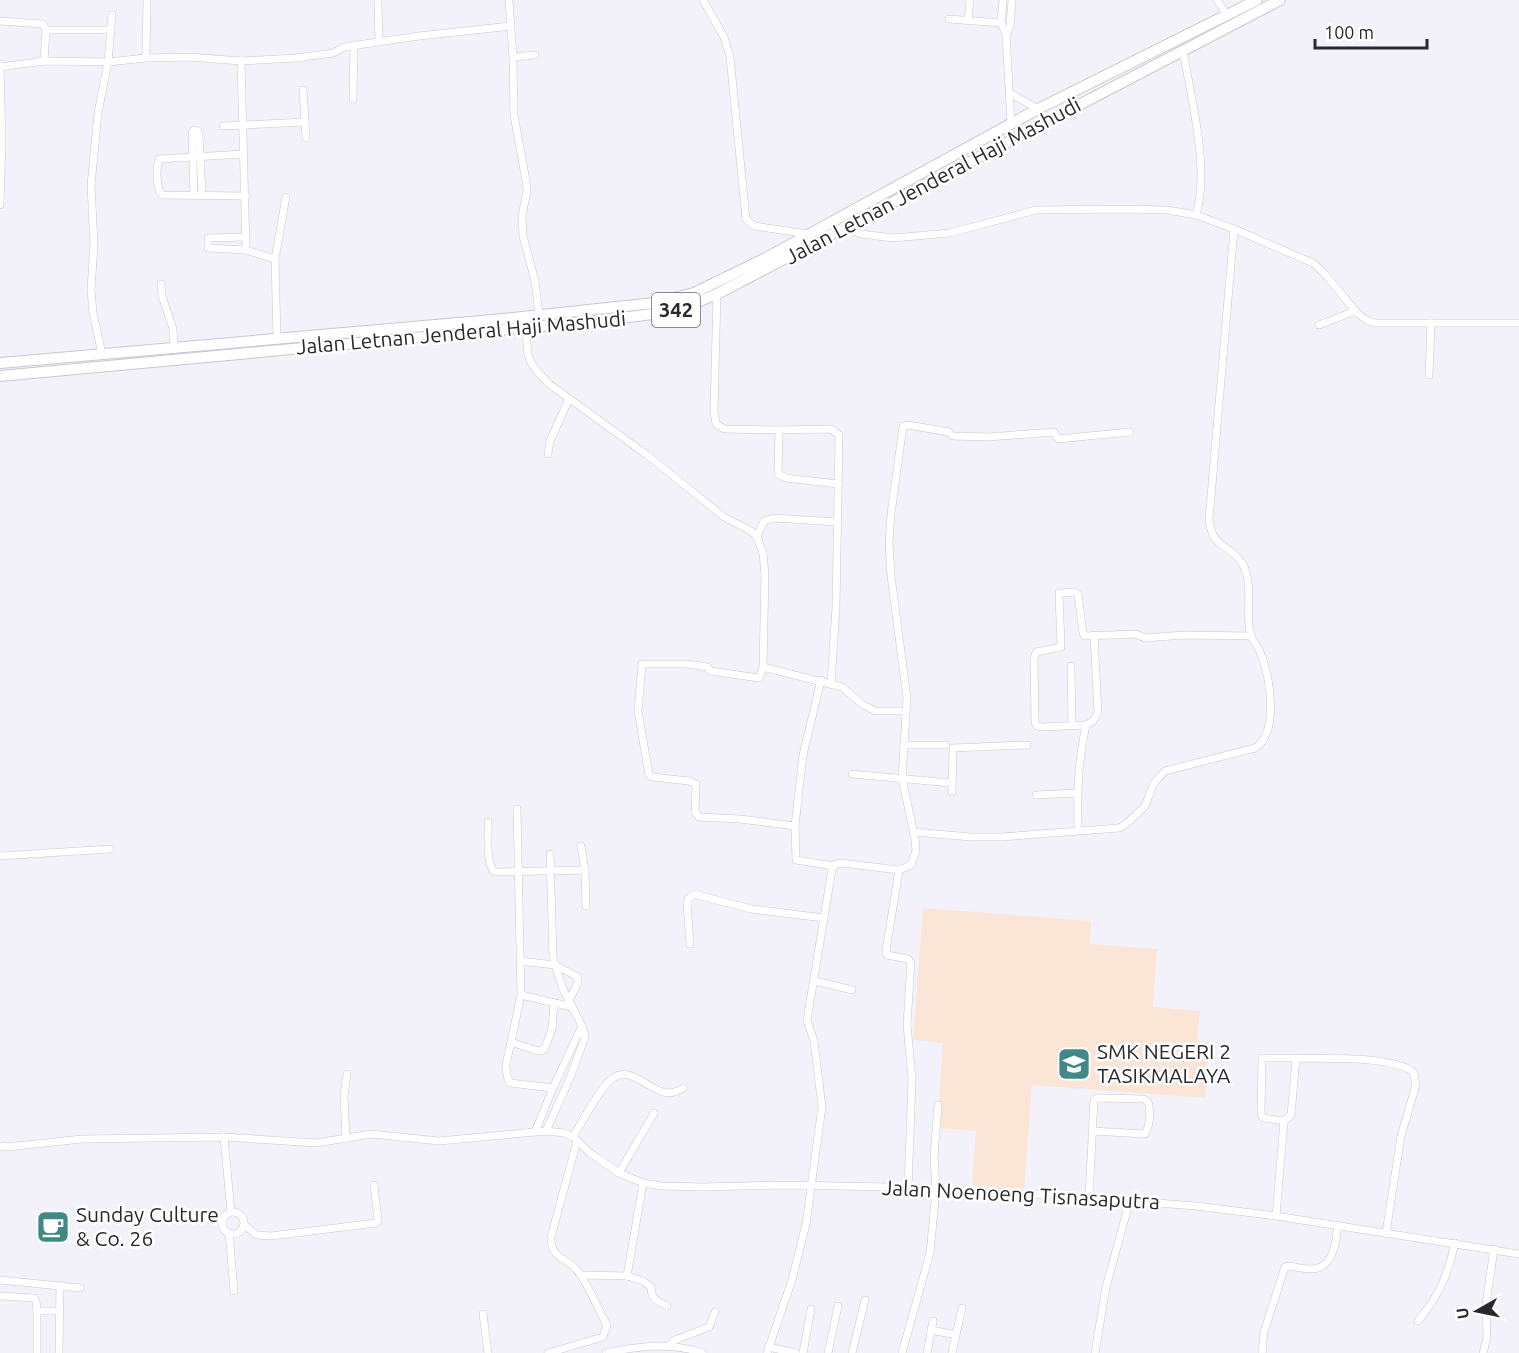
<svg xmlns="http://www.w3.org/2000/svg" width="1519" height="1353" viewBox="0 0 1519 1353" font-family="Ubuntu,sans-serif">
<rect width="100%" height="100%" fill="#f3f2fb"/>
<polygon fill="#fae5d7" points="923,908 1091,921 1090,944 1157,949 1153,1007 1200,1011 1197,1042 1209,1043 1205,1098 1032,1085 1024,1189 972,1185 976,1131 937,1128 943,1043 913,1040"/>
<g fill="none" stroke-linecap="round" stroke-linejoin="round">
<g stroke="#c8c8d0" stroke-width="8">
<g id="street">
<polyline points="378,0 379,42"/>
<polyline points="509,0 513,57 514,115 526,181 527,191 522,216 523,236 535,281 539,314"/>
<polyline points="703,0 724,37 730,57 746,219 754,226 808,234"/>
<polyline points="1003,0 1001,23 1006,34 1011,124"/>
<polyline points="1217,0 1227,15"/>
<polyline points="949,19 1001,23"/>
<polyline points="968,20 970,0"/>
<polyline points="0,21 43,24 46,30 111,30"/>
<polyline points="1006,34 1010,27 1012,0"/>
<path d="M1183 50C1191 99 1210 168 1196 215"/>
<polyline points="513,57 535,55"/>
<polyline points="146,58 147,0"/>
<polyline points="44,61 46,30"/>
<polyline points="241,61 246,250"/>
<polyline points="0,64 2,143 0,205"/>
<polyline points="0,67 44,61 108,62 146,58 189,57 241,61 296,58 333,53 344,47 419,36 511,26"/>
<polyline points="303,90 306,138"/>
<polyline points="1010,93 1038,109"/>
<polyline points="353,99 354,45"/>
<polyline points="223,126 305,122"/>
<path d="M244 154 159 159C156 169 156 188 162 195L246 196"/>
<polyline points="194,195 192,133 194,130 198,131 199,134 202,196"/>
<polyline points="845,225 849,229 861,234 893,238 950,233 1036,210 1126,209 1167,210 1196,215 1234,229 1313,263 1324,273 1357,313 1368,321 1375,323 1519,323"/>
<polyline points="246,237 208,238 208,248 246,250 275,259 277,338"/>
<polyline points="275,259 286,197"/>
<polyline points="161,284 162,296 173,329 174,347"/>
<polyline points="717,294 714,412 716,424 724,429 779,430 778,474 786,478 838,484"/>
<polyline points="1319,325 1355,311"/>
<path d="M526 327C528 359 525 360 549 384L647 455 724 517 751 531 757 537 763 553 765 575 763 667 842 687 862 704 875 711H906"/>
<polyline points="102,354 93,313 91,290 94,244 91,185 98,113 108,62 112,15"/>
<polyline points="1429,375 1431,323"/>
<polyline points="779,430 831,429 839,435 836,607 831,683"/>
<polyline points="548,454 550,441 569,399"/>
<polyline points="757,537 764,521 774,518 837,522"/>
<polyline points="1071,666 1072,726"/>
<polyline points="763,667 759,678 710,671 708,667 686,664 642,664 638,711 649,775 652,777 689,781 696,784 695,812 699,817 740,819 795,826 796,860 834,866"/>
<polyline points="1086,725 1042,727 1037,726 1035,723 1034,658 1036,652 1061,647 1059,593 1074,592 1078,594 1083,633 1085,636 1136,634 1145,638 1184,635 1251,636"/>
<polyline points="904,745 946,745"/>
<polyline points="852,774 951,783"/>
<polyline points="952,792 953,748 1027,745"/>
<polyline points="1036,795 1077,793"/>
<polyline points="517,809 521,995 506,1065 507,1076 510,1083 553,1088 582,1026"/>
<path d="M488 822C489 836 485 860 494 872L585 870 586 906"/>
<polyline points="795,826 803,755 821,680"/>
<path d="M1078 830C1077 793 1078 761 1086 725L1093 721 1098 713 1094 635"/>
<path d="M913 832 971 837H1001L1119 828 1126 824 1145 806 1154 783 1165 771 1255 748C1279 734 1270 679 1262 657 1260 649 1254 643 1251 636 1244 614 1255 585 1242 563 1236 552 1222 548 1215 538 1211 533 1210 526 1209 520L1234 229"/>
<polyline points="581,846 585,870"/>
<polyline points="0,856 110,849"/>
<polyline points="899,870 886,951 887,955 908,959 911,963 907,1024 912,1080 908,1188"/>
<polyline points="690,944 687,903 688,899 694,894 751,909 824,918"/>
<polyline points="520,961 555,965 578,977 578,982 569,1001"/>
<polyline points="815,981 852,990"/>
<polyline points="521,995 572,1007"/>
<polyline points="511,1042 538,1051 544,1050 552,1029 554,1003"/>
<path d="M1296 1058H1262L1261 1113 1263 1118 1284 1121 1291 1115 1296 1058C1322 1059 1396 1055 1414 1073L1416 1085 1401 1136 1386 1233"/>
<polyline points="546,1131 570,1078 585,1037 582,1026 563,989 553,958 550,854"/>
<polyline points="535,1132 553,1088"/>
<polyline points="224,1137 231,1212"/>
<path d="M573 1137C582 1122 600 1087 613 1078 637 1062 656 1107 683 1088"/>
<polyline points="346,1138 344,1096 347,1074"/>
<polyline points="0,1146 8,1147 82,1139 224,1137 316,1143 371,1134 439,1141 546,1131 565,1133 573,1137 590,1153 619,1173 643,1183 662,1186 702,1187 789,1185 888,1187 1067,1196 1196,1206 1276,1216 1519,1254"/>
<polyline points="619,1173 654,1113"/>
<path d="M1089 1197 1094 1100 1098 1098 1143 1099 1148 1102C1151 1111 1150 1126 1145 1134L1092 1131"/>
<circle cx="233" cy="1223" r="11"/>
<polyline points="1276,1216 1284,1121"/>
<polyline points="244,1225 257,1235 271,1236 376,1223 378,1220 374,1185"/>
<polyline points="229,1233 234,1291"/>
<polyline points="581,1275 627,1276 643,1183"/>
<path d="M627 1276 643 1281 651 1287C651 1299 657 1301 667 1306"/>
<polyline points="0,1280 80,1288"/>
<polyline points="0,1296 34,1298 36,1301 37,1311 60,1311"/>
<polyline points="483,1314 488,1353"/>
<path d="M1418 1321C1440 1294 1447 1277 1455 1243"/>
<polyline points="931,1330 956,1335"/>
<polyline points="668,1346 675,1340 709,1327 715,1312"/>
<polyline points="768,1347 796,1353"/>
<polyline points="37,1353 37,1311"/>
<polyline points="59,1353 60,1285"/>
<path d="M548 1353 603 1337 607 1325C598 1310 587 1281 576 1269 564 1256 551 1259 551 1237L577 1141"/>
<path d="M606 1353C638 1346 671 1342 703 1353"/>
<polyline points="767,1353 792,1280 806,1224 822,1107 814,1041 807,1020 832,869 836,864 841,863 899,870 911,865 916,851 915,839 902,778 907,698 891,576 889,542 891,514 903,426 908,425 949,432 952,436 988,437 1054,432 1058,439 1130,432"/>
<polyline points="803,1353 811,1309"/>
<polyline points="828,1353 838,1306"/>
<polyline points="852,1353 865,1300"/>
<polyline points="902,1353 930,1253 936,1190 934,1157 938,1105"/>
<polyline points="927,1353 933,1321"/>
<polyline points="952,1353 962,1308"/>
<polyline points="1095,1353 1106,1287 1130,1200"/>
<path d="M1262 1353 1264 1332 1285 1267 1289 1266C1298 1267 1310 1271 1318 1268 1335 1262 1336 1240 1338 1225"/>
<polyline points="1483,1353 1487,1337 1486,1304 1494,1249"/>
</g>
</g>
<g stroke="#c8c8d0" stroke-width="12">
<g id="primary">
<polyline points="0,363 493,320 654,303 694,293 766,258 1038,109 1257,0"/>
<polyline points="0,376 596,321 661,313 683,308 717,294 1280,0"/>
</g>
</g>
<use href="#street" stroke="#fff" stroke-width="7"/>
<use href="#primary" stroke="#fff" stroke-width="10"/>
</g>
<defs>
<g id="school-square" transform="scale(1.725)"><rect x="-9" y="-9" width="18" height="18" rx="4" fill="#418987" stroke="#fff"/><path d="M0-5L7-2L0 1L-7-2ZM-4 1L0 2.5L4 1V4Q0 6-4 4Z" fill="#fff"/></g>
<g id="cafe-square" transform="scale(1.725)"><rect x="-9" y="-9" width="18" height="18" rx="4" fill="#418987" stroke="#fff"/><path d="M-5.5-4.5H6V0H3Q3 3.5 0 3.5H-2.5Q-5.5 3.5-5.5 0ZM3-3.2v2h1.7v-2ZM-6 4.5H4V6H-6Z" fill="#fff"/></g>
</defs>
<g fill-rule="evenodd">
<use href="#school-square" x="1074" y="1064"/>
<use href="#cafe-square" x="53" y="1227"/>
</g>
<g text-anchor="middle" stroke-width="5" stroke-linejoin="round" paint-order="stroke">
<rect fill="#fff" stroke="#69696b" stroke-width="1.5" x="652" y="293" width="48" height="34" rx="4.5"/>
<g font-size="20" font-weight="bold" fill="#29292c">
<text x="676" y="317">342</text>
</g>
<g font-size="21" fill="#29292c" stroke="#fff">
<text transform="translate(933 181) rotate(-28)" y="7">Jalan Letnan Jenderal Haji Mashudi</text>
<text transform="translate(461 333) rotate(-5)" y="7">Jalan Letnan Jenderal Haji Mashudi</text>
<text transform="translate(1021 1195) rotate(3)" y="7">Jalan Noenoeng Tisnasaputra</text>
</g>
<g font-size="21" fill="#29292c" stroke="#fff" text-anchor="start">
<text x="1097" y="1059">SMK NEGERI 2<tspan x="1097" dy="24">TASIKMALAYA</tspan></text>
<text x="76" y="1222">Sunday Culture<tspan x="76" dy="24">&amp; Co. 26</tspan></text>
</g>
</g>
<g transform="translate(1477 1311) rotate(261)" stroke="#ffffff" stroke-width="4.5" paint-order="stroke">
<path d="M0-4.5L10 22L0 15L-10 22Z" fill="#29292c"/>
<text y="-9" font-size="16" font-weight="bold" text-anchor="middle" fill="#29292c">U</text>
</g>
<path d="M1315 39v9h112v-9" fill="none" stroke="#29292c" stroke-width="3"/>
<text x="1324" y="39" font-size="18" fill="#29292c" stroke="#ffffff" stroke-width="4.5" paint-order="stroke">100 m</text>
</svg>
